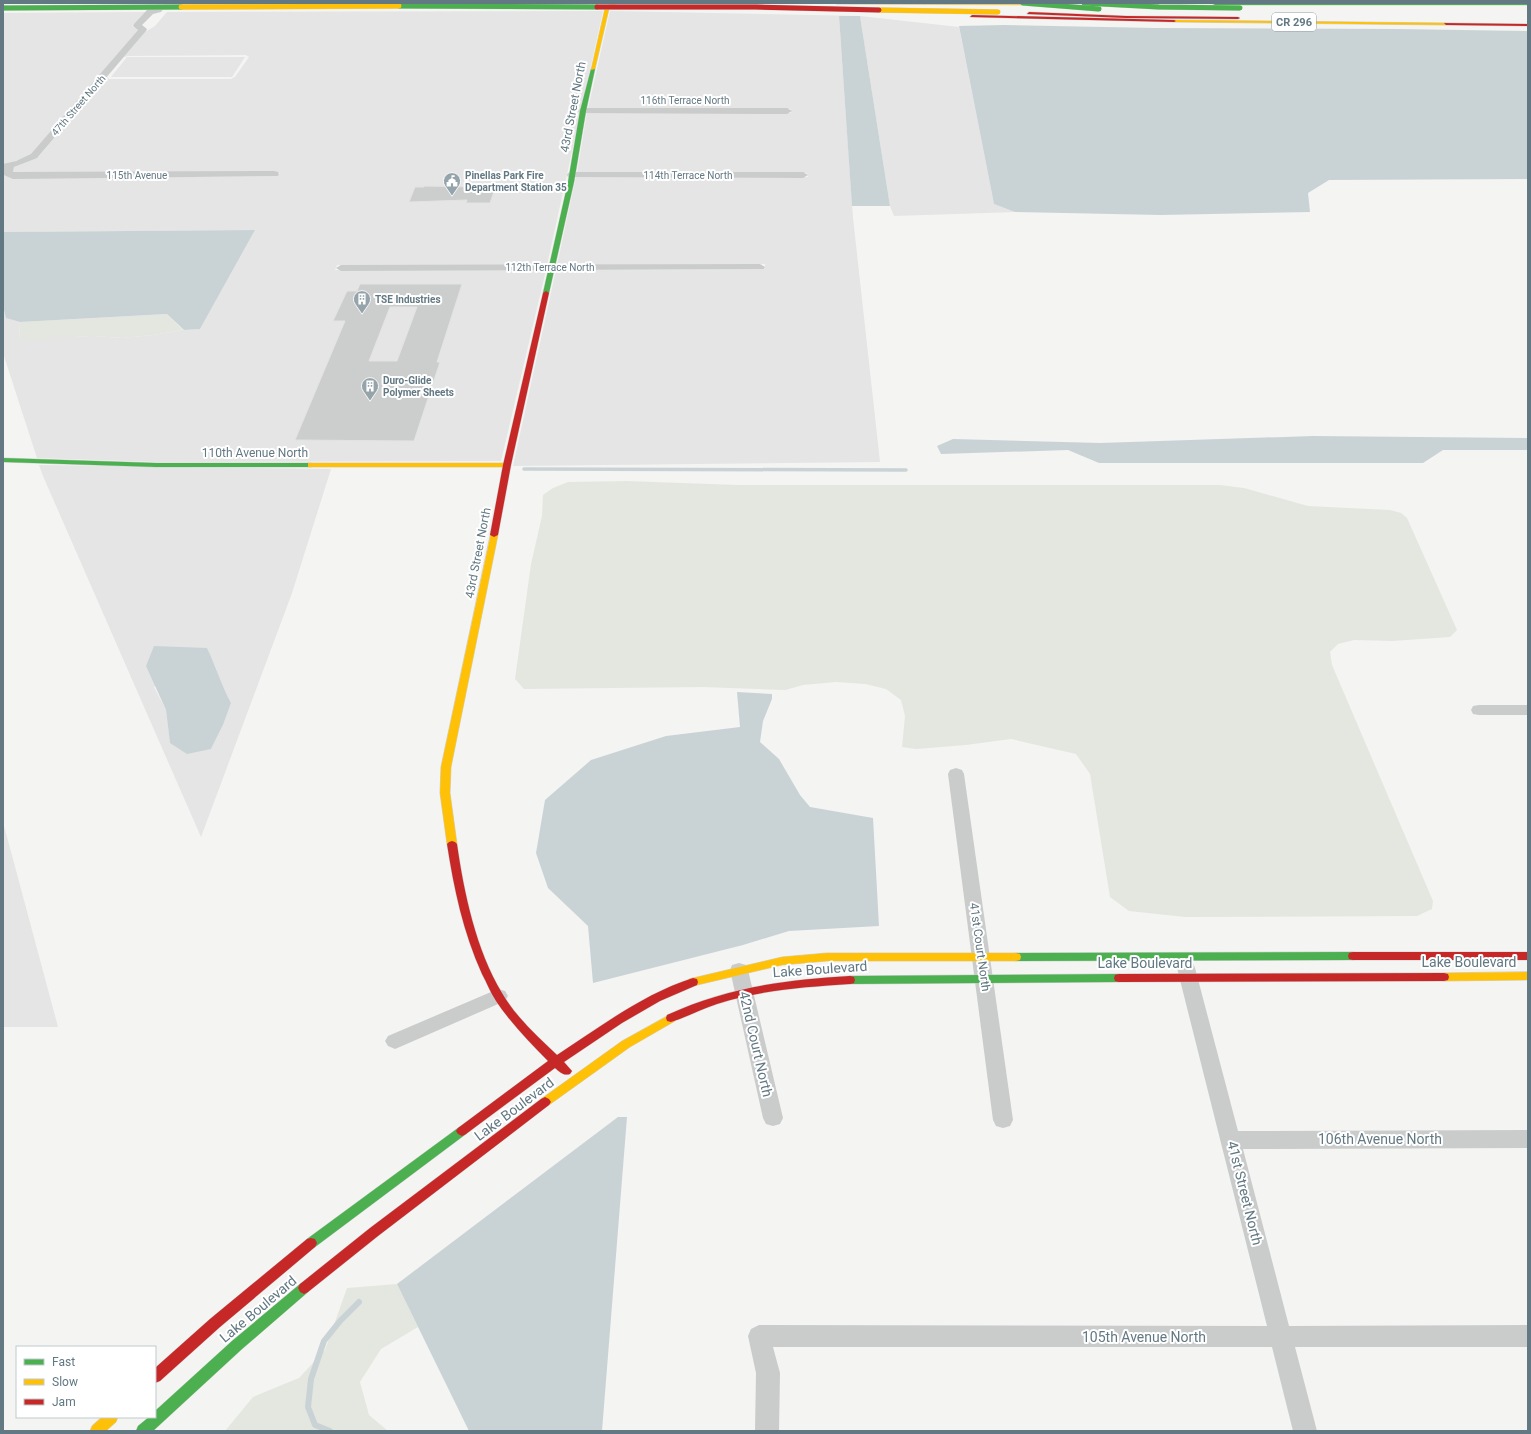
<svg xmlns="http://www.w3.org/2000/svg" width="1531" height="1434" viewBox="0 0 1531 1434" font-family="Roboto,sans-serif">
<rect width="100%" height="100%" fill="#f4f4f2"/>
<g fill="#e4e5e4" fill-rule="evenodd">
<path d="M603 11 547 265H337L335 270H546L501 461 158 462 37 458 3 353V306L6 318 20 322 19 339 93 336 123 338 153 335 183 330 200 329 255 230 3 232V169L4 174 12 178 278 176 280 173 17 174 13 172 14 167 39 156 145 32 155 26 167 12ZM246 55 249 57 235 77 231 79H109L107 77 124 57 128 56Z"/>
<polygon points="610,11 860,16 959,27 994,204 1015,212 894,216 890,206 860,16 839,17 853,218 880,462 513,466 556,270 765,269 765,264 557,265 576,177 808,177 807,173 577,173 587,112 791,113 791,109 588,109"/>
<polygon points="147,12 132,26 138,30 30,156 3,165 3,13"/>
<polygon points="127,57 245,57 232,77 111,77"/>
<path d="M39 465 331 469 292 593 201 837 43 476ZM207 648 216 668 222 688 231 703 223 725 211 749 170 743 166 710 154 687Z"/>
<polygon points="3,822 58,1027 3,1027"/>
</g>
<g fill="#e4e7e0">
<polygon points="167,314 183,330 153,335 123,338 93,336 19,340 20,322"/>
<polygon points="626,481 738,485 1220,485 1244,488 1308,506 1390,510 1401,513 1407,518 1457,630 1450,637 1392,641 1354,640 1338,644 1330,652 1332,665 1433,901 1432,909 1417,916 1185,917 1129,911 1110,897 1090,774 1076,754 1011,739 966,745 916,749 902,747 905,716 901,700 886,689 865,684 836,682 803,685 785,690 703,687 524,689 515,679 531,564 542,516 543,495 553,488 568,482"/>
<polygon points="397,1284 418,1327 381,1349 360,1382 369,1415 388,1431 225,1431 253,1397 299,1378 325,1350 347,1288"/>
</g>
<g fill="#c9d3d5">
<polygon points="839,16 860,16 890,206 852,206"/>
<polygon points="1004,25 1155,28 1398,29 1528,31 1528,179 1329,180 1308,193 1310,212 1161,215 1015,212 994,204 959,26"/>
<polygon points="255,230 200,329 184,330 167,314 20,322 6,318 3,306 3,232"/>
<polygon points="1313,436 1528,438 1528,450 1443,450 1423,463 1099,463 1068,450 941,454 937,446 953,439 1100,443"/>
<path d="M154 646 207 648C216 666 221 685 231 703L223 725 211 749 187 754 170 743 166 710 146 666Z"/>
<polygon points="737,692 772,694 772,699 763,721 760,742 779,759 800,795 810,807 873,818 879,926 789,931 743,945 593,983 588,926 548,888 536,853 545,800 591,760 666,736 740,727"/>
<polygon points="618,1117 627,1117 602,1431 469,1431 397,1284"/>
</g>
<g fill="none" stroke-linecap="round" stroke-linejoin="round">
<polyline stroke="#c9d3d5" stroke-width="3.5" points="524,469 906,470"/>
<polyline stroke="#c9d3d5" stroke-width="6" points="330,1431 315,1425 308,1407 311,1379 324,1341 340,1321 359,1302"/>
</g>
<g fill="#cccecd" stroke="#e3e3e2" fill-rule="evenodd">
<polygon points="424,186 475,187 476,186 496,186 490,203 466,203 467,200 409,202 415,187 424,187"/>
<path d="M360 284H462L437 362H440L414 441 295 440 345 321H333L347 291H357ZM390 307H417L397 361H369Z"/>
</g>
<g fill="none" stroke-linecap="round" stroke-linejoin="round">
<g stroke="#d0d2d2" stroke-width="1">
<g id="fast">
<polygon points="1214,3 1528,3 1528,5 1215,5 1213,4"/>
<polygon points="593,68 595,69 586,111 574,182 549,293 546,295 543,293 568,182 580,111 591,69"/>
<polygon points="3,458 156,463 311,463 315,465 311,467 156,467 3,462"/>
<polygon points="1353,952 1357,953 1358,956 1357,959 1353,960 1016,961 1012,960 1011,957 1012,954 1016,953"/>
<polygon points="1119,974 1123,975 1124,978 1123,981 1119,982 850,984 846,983 845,980 846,977 850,976"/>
<polygon points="462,1126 466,1128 468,1131 466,1134 315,1247 311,1248 307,1247 305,1243 307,1239 458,1128"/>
<polygon points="304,1282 308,1284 310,1288 308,1292 242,1349 153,1431 136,1431 138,1426 149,1417 155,1417 155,1411 232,1341 300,1284"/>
</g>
</g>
<g stroke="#d0d2d2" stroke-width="1">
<g id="slow">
<polygon points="612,3 617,3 609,9 595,69 591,70 605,8"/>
<polygon points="835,3 1048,3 1049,4 1047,5 837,4"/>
<polygon points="1172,20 1446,23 1448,24 1446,25 1174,22"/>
<polygon points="308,463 507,463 511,465 507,467 308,467"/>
<polygon points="491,533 494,533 498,535 451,767 450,793 457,844 455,846 449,846 447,844 440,793 441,767"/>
<polygon points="827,953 1016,953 1020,954 1021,957 1020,960 1016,961 827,961 782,965 693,986 689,985 688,982 689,979 693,978 782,957"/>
<polygon points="1528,972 1528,980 1444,981 1440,980 1439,977 1440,974 1444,973"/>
<polygon points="671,1014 675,1015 676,1018 675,1021 630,1047 549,1105 545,1107 541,1105 539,1102 541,1099 622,1041"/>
<polygon points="102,1417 118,1417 116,1422 106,1431 90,1431 92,1426"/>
</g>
</g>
<g stroke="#d0d2d2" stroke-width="1">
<g id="jam">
<polygon points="1029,12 1126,16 1238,17 1240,18 1238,19 1126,18 1027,14"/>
<polygon points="972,15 1174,20 1176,21 1174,22 970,17"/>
<polygon points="1444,23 1528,24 1528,26 1446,25"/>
<polygon points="546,291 549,293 511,465 498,535 494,537 490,535 503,465 543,293"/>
<path d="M452 841 455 842 457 844C464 893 476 950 502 993 516 1017 537 1036 557 1055 600 1027 643 994 693 978L697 979 698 982 697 985 660 1001 622 1023 564 1062 572 1071 570 1074C563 1076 560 1072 555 1068L466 1134 462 1136 458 1134 456 1131 458 1128 548 1061C529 1042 511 1023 496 1001 490 992 487 983 482 974 463 932 454 889 447 844L449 842Z"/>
<polygon points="1353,952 1528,952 1528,960 1353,960 1349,959 1348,956 1349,953"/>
<polygon points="1444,973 1448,974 1449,977 1448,980 1444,981 1119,982 1115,981 1114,978 1115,975 1119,974"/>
<path d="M850 976 854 977 855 980 854 983 850 984C805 987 760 990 717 1004 701 1009 687 1017 671 1022L667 1021 666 1018 667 1015C728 987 784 980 850 976Z"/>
<polygon points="545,1097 549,1099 551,1102 549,1105 378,1236 308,1292 304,1294 300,1292 298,1288 300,1284 370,1228 541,1099"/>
<polygon points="311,1238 315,1239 317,1243 315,1247 220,1327 160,1381 155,1383 155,1368 210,1319 307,1239"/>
</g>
</g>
<g fill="#cacbcb" fill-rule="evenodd">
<polygon points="157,6 163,6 164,8 161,12 153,14 142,25 147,29 146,31 37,158 14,167 13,172 274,171 278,172 279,174 278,176 13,179 4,175 3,164 16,161 31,154 138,30 133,26 134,24 147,10"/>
<polygon points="583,108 787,108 792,111 787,114 580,113 578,111 580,109"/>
<polygon points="572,172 803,172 808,175 803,178 568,177 567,175 568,173"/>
<polygon points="760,264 765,267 764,269 341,271 336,268 341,265"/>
<polygon points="1479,705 1528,705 1528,715 1479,715 1473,714 1471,710 1473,706"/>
<polygon points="956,768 962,770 964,774 1013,1120 1010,1126 1003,1128 996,1126 993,1120 948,774 950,770"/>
<polygon points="1186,961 1193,963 1195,968 1238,1131 1528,1130 1528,1148 1243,1149 1289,1326 1528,1325 1528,1347 1295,1347 1317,1431 1293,1431 1272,1347 773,1347 780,1373 779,1431 755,1431 756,1373 748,1336 751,1329 759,1325 1267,1326 1177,968 1179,963"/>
<polygon points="739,963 746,965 748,970 783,1118 780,1124 773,1126 766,1124 763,1118 730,970 732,965"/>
<polygon points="498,989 505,991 508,996 505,1001 402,1046 395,1049 388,1046 385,1041 388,1036"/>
</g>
<use href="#fast" fill="#4caf50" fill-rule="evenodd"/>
<use href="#slow" fill="#ffc107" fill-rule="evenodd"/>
<use href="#jam" fill="#c62828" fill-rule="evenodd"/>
<g stroke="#d1d2d2" stroke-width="5.5" stroke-linecap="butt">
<g id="fast-bridge">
<polyline points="1023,3 1099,9"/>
<polyline points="1084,3 1159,7 1240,8"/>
<polyline points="399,6 597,7"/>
<polyline points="3,8 181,7"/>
</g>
</g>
<g stroke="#d1d2d2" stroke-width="5.5" stroke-linecap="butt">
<g id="slow-bridge">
<polyline points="181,7 399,6"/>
<polyline points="879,10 998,12"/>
</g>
</g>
<g stroke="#d1d2d2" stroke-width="5.5" stroke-linecap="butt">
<polyline id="jam-bridge" points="597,7 756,7 879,10"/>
</g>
<use href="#fast-bridge" stroke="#4caf50" stroke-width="5"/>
<use href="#slow-bridge" stroke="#ffc107" stroke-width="5"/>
<use href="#jam-bridge" stroke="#c62828" stroke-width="5"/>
</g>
<defs>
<g id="civic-pin" transform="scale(0.9)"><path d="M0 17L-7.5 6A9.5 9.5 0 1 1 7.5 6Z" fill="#95a3aa" stroke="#fff"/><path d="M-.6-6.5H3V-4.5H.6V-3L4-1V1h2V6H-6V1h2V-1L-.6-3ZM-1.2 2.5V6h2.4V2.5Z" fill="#fff"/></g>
<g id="building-pin" transform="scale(0.9)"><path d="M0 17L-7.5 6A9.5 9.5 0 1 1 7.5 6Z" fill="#95a3aa" stroke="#fff"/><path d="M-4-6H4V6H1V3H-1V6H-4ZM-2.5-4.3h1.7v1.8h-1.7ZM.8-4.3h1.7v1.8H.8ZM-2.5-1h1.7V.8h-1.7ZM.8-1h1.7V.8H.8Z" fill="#fff"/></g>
</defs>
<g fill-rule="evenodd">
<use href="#civic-pin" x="452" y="181"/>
<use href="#building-pin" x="362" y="299"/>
<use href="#building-pin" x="370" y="386"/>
</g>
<g text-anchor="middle" stroke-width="4" stroke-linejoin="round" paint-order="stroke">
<g font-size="10" fill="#627883" stroke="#fff">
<text x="685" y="104">116th Terrace North</text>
<text transform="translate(78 105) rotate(-49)" y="4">47th Street North</text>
<text x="137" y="179">115th Avenue</text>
<text x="688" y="179">114th Terrace North</text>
<text x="550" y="271">112th Terrace North</text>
</g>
<g font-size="10" font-weight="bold" fill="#627883" stroke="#fff" text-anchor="start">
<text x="465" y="179">Pinellas Park Fire<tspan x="465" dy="12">Department Station 35</tspan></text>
<text x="375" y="303">TSE Industries</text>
<text x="383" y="384">Duro-Glide<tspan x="383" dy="12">Polymer Sheets</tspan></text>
</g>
<rect fill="#fff" stroke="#91a0a8" stroke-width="1" x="1272" y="13" width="44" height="18" rx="3"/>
<g font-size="11" font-weight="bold" fill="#627883">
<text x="1294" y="26">CR 296</text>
</g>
<g font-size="12" fill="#627883" stroke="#fff">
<text transform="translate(573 107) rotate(-79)" y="4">43rd Street North</text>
<text x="255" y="457">110th Avenue North</text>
<text transform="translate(478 553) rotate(-79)" y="4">43rd Street North</text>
<text transform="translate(980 947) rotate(82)" y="4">41st Court North</text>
</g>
<g font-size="14" fill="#627883" stroke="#fff">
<text x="1469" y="967">Lake Boulevard</text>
<text x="1145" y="968">Lake Boulevard</text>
<text transform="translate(820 969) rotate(-4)" y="5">Lake Boulevard</text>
<text transform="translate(756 1044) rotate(77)" y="5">42nd Court North</text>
<text transform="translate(514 1109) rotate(-37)" y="5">Lake Boulevard</text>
<text x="1380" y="1144">106th Avenue North</text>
<text transform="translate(1245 1193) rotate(76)" y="5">41st Street North</text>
<text transform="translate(258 1309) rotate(-40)" y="5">Lake Boulevard</text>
<text x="1144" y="1342">105th Avenue North</text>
</g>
</g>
<rect width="1531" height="1434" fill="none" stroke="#627883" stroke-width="8"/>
<rect x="16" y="1346" width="140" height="72" fill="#ffffff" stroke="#c0c9cd"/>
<rect x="24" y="1359" width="20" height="6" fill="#4caf50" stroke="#c0c9cd"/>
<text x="52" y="1366" font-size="12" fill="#627883">Fast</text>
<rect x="24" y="1379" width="20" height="6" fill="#ffc107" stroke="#c0c9cd"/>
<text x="52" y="1386" font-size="12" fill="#627883">Slow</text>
<rect x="24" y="1399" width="20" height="6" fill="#c62828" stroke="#c0c9cd"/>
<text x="52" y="1406" font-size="12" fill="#627883">Jam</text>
</svg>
